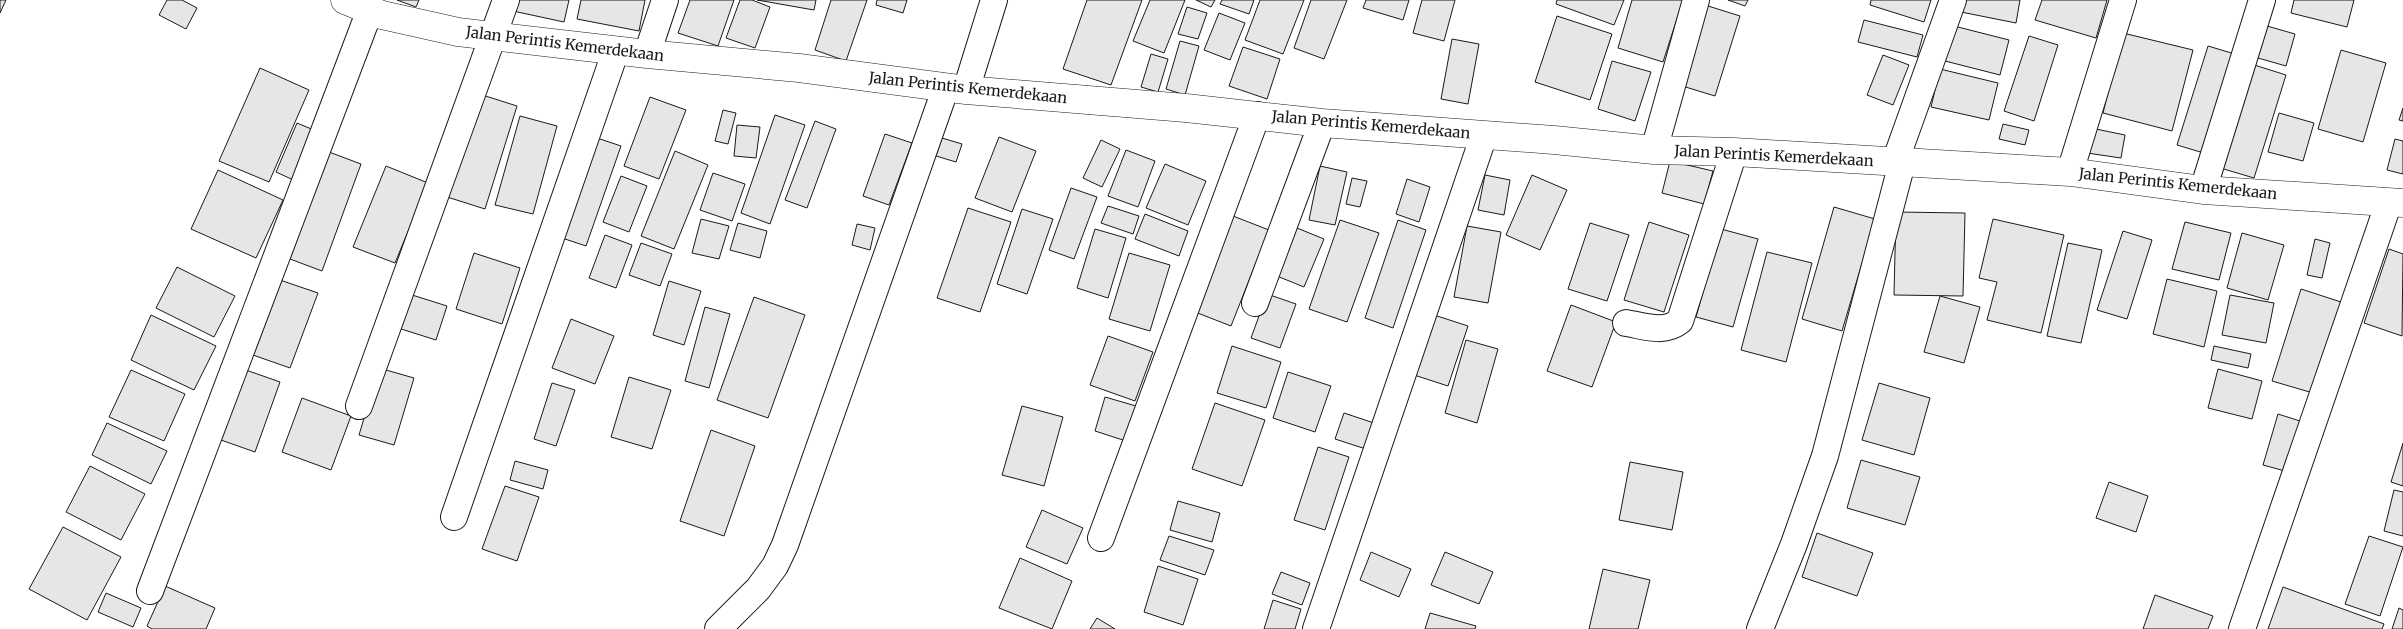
<svg xmlns="http://www.w3.org/2000/svg" width="2403" height="629" viewBox="0 0 2403 629" font-family="Merriweather,serif">
<rect width="100%" height="100%" fill="#fff"/>
<g fill="#e6e6e6" stroke="#1a1a1a">
<polygon points="0,0 6,0 0,13"/>
<polygon points="167,0 182,0 197,8 186,29 159,15"/>
<polygon points="397,0 419,0 416,7"/>
<polygon points="515,0 569,0 564,22 513,11"/>
<polygon points="581,0 645,0 639,31 577,19"/>
<polygon points="690,0 734,0 718,46 678,33"/>
<polygon points="740,0 752,0 770,7 755,48 726,38"/>
<polygon points="757,0 816,0 814,10"/>
<polygon points="831,0 867,0 846,61 815,50"/>
<polygon points="877,0 907,0 903,13 876,5"/>
<polygon points="1087,0 1142,0 1111,85 1063,69"/>
<polygon points="1150,0 1185,0 1164,53 1133,41"/>
<polygon points="1196,0 1215,0 1211,7"/>
<polygon points="1222,0 1254,0 1249,14 1220,4"/>
<polygon points="1260,0 1304,0 1283,54 1245,40"/>
<polygon points="1311,0 1347,0 1324,59 1294,48"/>
<polygon points="1366,0 1409,0 1403,20 1363,8"/>
<polygon points="1422,0 1455,0 1444,41 1413,33"/>
<polygon points="1557,0 1624,0 1614,25 1556,4"/>
<polygon points="1632,0 1683,0 1663,62 1618,48"/>
<polygon points="1728,0 1748,0 1745,6"/>
<polygon points="1871,0 1931,0 1924,22 1870,5"/>
<polygon points="1963,0 2020,0 2016,23 1961,12"/>
<polygon points="2042,0 2107,0 2096,38 2035,20"/>
<polygon points="2294,0 2354,0 2347,27 2291,13"/>
<polygon points="1705,5 1740,16 1715,96 1679,85"/>
<polygon points="1187,7 1207,13 1198,39 1178,34"/>
<polygon points="1219,13 1245,23 1230,60 1204,50"/>
<polygon points="1557,16 1612,34 1590,100 1535,82"/>
<polygon points="1864,20 1923,35 1917,57 1858,42"/>
<polygon points="2260,24 2295,34 2286,66 2251,56"/>
<polygon points="1954,26 2009,40 2000,75 1945,61"/>
<polygon points="2123,33 2193,50 2172,131 2103,113"/>
<polygon points="2029,36 2058,45 2034,121 2004,111"/>
<polygon points="1452,39 1479,44 1468,104 1441,99"/>
<polygon points="1180,41 1199,46 1185,95 1166,89"/>
<polygon points="2208,46 2238,55 2207,154 2177,145"/>
<polygon points="1243,47 1280,59 1267,99 1229,86"/>
<polygon points="2341,50 2386,63 2363,142 2318,129"/>
<polygon points="1151,54 1168,59 1158,92 1141,87"/>
<polygon points="1883,55 1909,65 1893,105 1867,95"/>
<polygon points="1612,61 1651,72 1635,121 1598,109"/>
<polygon points="2248,63 2286,75 2254,178 2217,167"/>
<polygon points="260,68 309,90 269,182 219,161"/>
<polygon points="1940,69 1998,83 1989,120 1931,107"/>
<polygon points="476,93 517,106 485,209 444,196"/>
<polygon points="650,97 686,110 659,179 624,166"/>
<polygon points="2403,108 2403,121 2399,120"/>
<polygon points="723,110 736,113 728,144 715,141"/>
<polygon points="2279,113 2314,123 2303,161 2268,152"/>
<polygon points="775,115 805,125 770,224 741,213"/>
<polygon points="520,116 557,126 533,214 495,205"/>
<polygon points="815,121 836,129 807,208 785,200"/>
<polygon points="297,123 321,133 300,183 276,172"/>
<polygon points="2003,124 2029,130 2025,145 1999,139"/>
<polygon points="737,125 760,127 756,158 734,156"/>
<polygon points="2091,128 2125,135 2121,158 2087,153"/>
<polygon points="885,134 912,143 889,205 863,196"/>
<polygon points="594,137 621,146 586,246 559,237"/>
<polygon points="999,137 1036,151 1012,212 975,198"/>
<polygon points="942,138 962,144 956,162 936,156"/>
<polygon points="2395,139 2403,141 2403,174 2387,170"/>
<polygon points="1101,140 1120,149 1102,187 1083,178"/>
<polygon points="1126,150 1155,161 1138,207 1108,196"/>
<polygon points="675,151 708,165 674,249 641,236"/>
<polygon points="329,152 361,164 322,271 290,259"/>
<polygon points="1670,161 1713,171 1704,204 1662,193"/>
<polygon points="1165,164 1206,181 1188,225 1146,208"/>
<polygon points="386,166 428,183 395,263 353,247"/>
<polygon points="1320,166 1347,172 1335,225 1309,220"/>
<polygon points="218,170 283,200 256,258 191,229"/>
<polygon points="713,173 745,184 732,221 700,210"/>
<polygon points="1485,175 1510,180 1504,215 1478,210"/>
<polygon points="1532,175 1567,190 1540,250 1506,235"/>
<polygon points="621,176 647,186 629,232 603,222"/>
<polygon points="1352,178 1367,181 1360,207 1346,204"/>
<polygon points="1407,179 1430,187 1419,222 1396,214"/>
<polygon points="1071,188 1097,197 1074,259 1049,250"/>
<polygon points="1108,206 1139,216 1133,234 1101,223"/>
<polygon points="1834,207 1875,219 1842,331 1802,319"/>
<polygon points="968,208 1011,222 980,312 937,298"/>
<polygon points="1022,209 1053,219 1027,294 997,284"/>
<polygon points="1896,212 1965,213 1963,296 1894,295"/>
<polygon points="1145,214 1188,231 1179,256 1135,239"/>
<polygon points="1233,216 1269,230 1231,326 1195,312"/>
<polygon points="701,219 729,226 719,259 692,253"/>
<polygon points="1993,219 2064,235 2041,333 1987,320 1997,282 1979,278"/>
<polygon points="1340,220 1379,233 1347,322 1309,309"/>
<polygon points="1398,220 1426,230 1393,328 1365,318"/>
<polygon points="1649,222 1689,235 1664,312 1624,300"/>
<polygon points="2185,222 2231,233 2219,280 2172,269"/>
<polygon points="738,223 767,231 760,258 730,250"/>
<polygon points="1590,223 1629,235 1607,301 1568,289"/>
<polygon points="857,224 875,228 870,250 852,245"/>
<polygon points="1292,226 1324,239 1304,287 1272,274"/>
<polygon points="1467,226 1501,232 1488,303 1454,297"/>
<polygon points="1095,229 1126,238 1108,298 1077,288"/>
<polygon points="1721,229 1758,239 1733,327 1696,317"/>
<polygon points="2123,231 2152,240 2127,319 2097,310"/>
<polygon points="2242,233 2284,245 2268,300 2227,288"/>
<polygon points="605,235 632,245 616,288 589,278"/>
<polygon points="2315,239 2330,243 2322,278 2307,275"/>
<polygon points="641,243 672,254 660,286 629,275"/>
<polygon points="2068,243 2102,250 2081,343 2047,336"/>
<polygon points="2389,249 2403,254 2402,336 2364,323"/>
<polygon points="1767,252 1812,263 1786,362 1741,350"/>
<polygon points="474,253 520,268 502,324 456,309"/>
<polygon points="1129,253 1170,265 1150,331 1109,319"/>
<polygon points="177,267 235,296 214,337 156,308"/>
<polygon points="2167,279 2217,291 2204,347 2153,334"/>
<polygon points="280,280 318,293 290,368 253,355"/>
<polygon points="669,281 701,291 684,345 653,335"/>
<polygon points="2301,289 2341,302 2313,393 2272,381"/>
<polygon points="409,294 447,306 436,340 398,328"/>
<polygon points="1267,294 1296,304 1280,348 1251,338"/>
<polygon points="2230,295 2274,303 2266,343 2222,335"/>
<polygon points="1940,296 1980,307 1964,363 1924,352"/>
<polygon points="754,297 805,315 768,418 717,400"/>
<polygon points="1571,305 1616,322 1592,387 1547,371"/>
<polygon points="705,307 730,314 709,388 685,381"/>
<polygon points="1431,314 1468,326 1448,386 1411,374"/>
<polygon points="151,315 216,346 194,390 131,360"/>
<polygon points="571,319 614,336 595,384 552,368"/>
<polygon points="1108,336 1153,352 1135,401 1090,385"/>
<polygon points="1466,340 1498,349 1477,423 1445,413"/>
<polygon points="1232,346 1281,362 1266,408 1217,393"/>
<polygon points="2214,346 2251,354 2248,368 2211,360"/>
<polygon points="379,368 414,378 394,445 359,435"/>
<polygon points="243,369 280,382 255,452 218,439"/>
<polygon points="2218,369 2262,381 2252,419 2208,408"/>
<polygon points="131,370 185,394 164,441 109,417"/>
<polygon points="1288,372 1331,386 1315,432 1273,418"/>
<polygon points="629,377 671,390 652,449 611,437"/>
<polygon points="552,383 575,390 556,446 534,439"/>
<polygon points="1879,383 1930,398 1914,455 1862,440"/>
<polygon points="1105,397 1136,406 1126,441 1095,431"/>
<polygon points="302,398 351,416 331,470 282,452"/>
<polygon points="1215,403 1265,420 1242,486 1192,469"/>
<polygon points="1022,406 1063,417 1044,486 1002,475"/>
<polygon points="1344,413 1377,424 1369,450 1335,439"/>
<polygon points="2278,414 2300,421 2285,471 2263,465"/>
<polygon points="107,423 167,451 151,484 92,455"/>
<polygon points="711,430 755,446 724,536 680,521"/>
<polygon points="2403,443 2403,486 2391,482"/>
<polygon points="1318,447 1349,457 1325,530 1294,520"/>
<polygon points="1861,460 1920,477 1905,525 1847,508"/>
<polygon points="515,461 548,470 543,489 510,480"/>
<polygon points="1630,462 1683,472 1672,530 1619,520"/>
<polygon points="90,466 145,494 121,540 66,512"/>
<polygon points="2109,482 2148,496 2136,532 2096,518"/>
<polygon points="505,486 539,497 517,561 482,549"/>
<polygon points="2394,490 2403,492 2403,536 2384,531"/>
<polygon points="1178,501 1220,513 1212,542 1170,530"/>
<polygon points="1042,510 1083,528 1067,564 1026,547"/>
<polygon points="63,527 121,557 87,620 29,589"/>
<polygon points="1817,533 1873,553 1857,596 1802,577"/>
<polygon points="1169,536 1214,550 1205,575 1160,560"/>
<polygon points="2369,536 2403,547 2380,616 2345,604"/>
<polygon points="1371,552 1411,569 1399,597 1360,580"/>
<polygon points="1445,552 1493,572 1479,604 1431,585"/>
<polygon points="1020,558 1072,581 1052,629 999,608"/>
<polygon points="1158,566 1198,579 1183,625 1144,612"/>
<polygon points="1603,569 1650,580 1638,629 1589,629"/>
<polygon points="1281,572 1310,583 1302,605 1272,594"/>
<polygon points="165,586 215,608 206,629 152,629 147,626"/>
<polygon points="2283,587 2384,624 2382,629 2268,629"/>
<polygon points="106,593 141,608 133,627 98,612"/>
<polygon points="2155,595 2213,616 2208,629 2143,629"/>
<polygon points="1273,600 1301,609 1295,629 1264,629"/>
<polygon points="2399,608 2403,610 2403,629 2392,629"/>
<polygon points="1430,613 1476,626 1475,629 1425,629"/>
<polygon points="1097,618 1115,629 1090,629"/>
</g>
<g fill="none" stroke-linecap="round" stroke-linejoin="round">
<g stroke="#1a1a1a" stroke-width="28">
<g id="minor">
<polyline points="647,54 665,0"/>
<polyline points="966,90 994,0"/>
<polyline points="1654,150 1696,0"/>
<polyline points="1895,162 1953,0"/>
<polyline points="2070,172 2123,0"/>
<polyline points="2203,190 2262,0"/>
<polyline points="1255,303 1322,123"/>
<path d="M1626 323C1645 326 1664 334 1680 321L1734 152"/>
<polyline points="359,406 506,0"/>
<polyline points="454,517 616,50"/>
<polyline points="1101,538 1257,115"/>
<polyline points="150,591 370,10"/>
<polyline points="718,629 758,589 775,566 785,545 946,87"/>
<polyline points="1316,629 1484,135"/>
<polyline points="1760,629 1794,544 1825,456 1902,163"/>
<polyline points="2242,629 2389,202"/>
</g>
</g>
<g stroke="#1a1a1a" stroke-width="29">
<polyline id="tertiary" points="345,0 382,15 458,32 647,54 799,68 966,90 1186,108 1322,123 1554,140 1654,150 1734,152 2070,172 2203,190 2403,203"/>
</g>
<use href="#minor" stroke="#fff" stroke-width="26"/>
<use href="#tertiary" stroke="#fff" stroke-width="28"/>
</g>
<g text-anchor="middle" stroke-width="4" stroke-linejoin="round" paint-order="stroke">
<g font-size="15" fill="#1a1a1a" stroke="#fff">
<text transform="translate(565 44) rotate(7)" y="5">Jalan Perintis Kemerdekaan</text>
<text transform="translate(968 88) rotate(6)" y="5">Jalan Perintis Kemerdekaan</text>
<text transform="translate(1371 125) rotate(5)" y="5">Jalan Perintis Kemerdekaan</text>
<text transform="translate(1774 156) rotate(3)" y="5">Jalan Perintis Kemerdekaan</text>
<text transform="translate(2178 184) rotate(6)" y="5">Jalan Perintis Kemerdekaan</text>
</g>
</g>
</svg>
